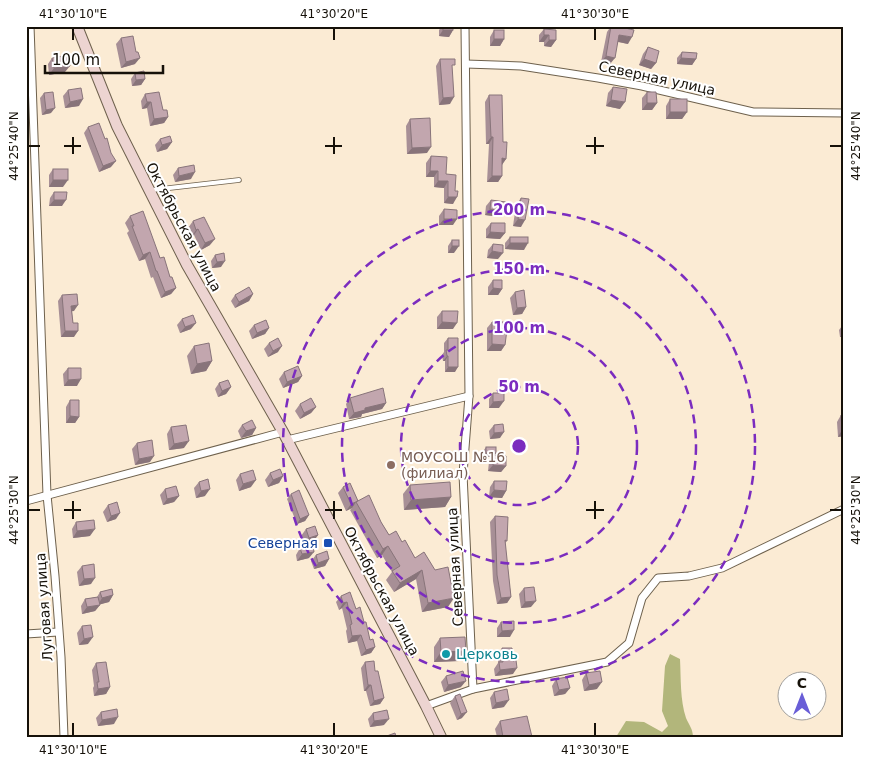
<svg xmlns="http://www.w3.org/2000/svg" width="870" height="763" viewBox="0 0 870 763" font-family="'DejaVu Sans',sans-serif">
<rect width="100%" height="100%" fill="#fbebd4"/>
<path fill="#b2b67b" d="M670 654 680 659C681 678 680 700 686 718 689 725 693 729 693 737H616L626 721 644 722 662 732 668 726 662 711 665 666Z"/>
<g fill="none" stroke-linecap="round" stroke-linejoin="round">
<g stroke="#6e614d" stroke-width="5.5">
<polyline id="lane" points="152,190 239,180"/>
</g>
<g stroke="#6e614d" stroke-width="9">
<g id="street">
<polyline points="30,26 47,495 55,576 61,657 64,737"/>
<polyline points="466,64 521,66 598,78 642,86 753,112 844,113"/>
<polyline points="287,440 469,396"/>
<polyline points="26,501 283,432"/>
<polyline points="26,634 58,632"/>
<polyline points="473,689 607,662 629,643 642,598 658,578 689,576 722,568 844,509"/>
<polyline points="426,706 473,689 463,474 469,396 465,26"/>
</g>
</g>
<g stroke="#6e614d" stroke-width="12">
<polyline id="secondary" points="77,26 117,126 187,265 283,432 426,706 441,737"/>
</g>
<use href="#lane" stroke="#fff" stroke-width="4"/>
<use href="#street" stroke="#fff" stroke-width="7"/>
<use href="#secondary" stroke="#edd4d1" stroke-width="10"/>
</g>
<g fill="#a78f96">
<polygon points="442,26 453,26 453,30 449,37 439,36 439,30"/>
<polygon points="611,26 616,26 628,44 618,42 610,64 601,62 607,32"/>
<polygon points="544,29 556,40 551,47 544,46 544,42 539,42 539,35"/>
<polygon points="494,30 504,39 500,46 490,46 490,37"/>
<polygon points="121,38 136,52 135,64 121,68 116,44"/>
<polygon points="648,47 656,63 651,69 639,65 643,54"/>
<polygon points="682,52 696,59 692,65 677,64 677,58"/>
<polygon points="52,58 65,72 49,75 48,64"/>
<polygon points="440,59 450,104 439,105 436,66"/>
<polygon points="135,73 145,79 141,85 132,86 131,79"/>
<polygon points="613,87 620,109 606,106 608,93"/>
<polygon points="68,90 79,106 65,108 63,96"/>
<polygon points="647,92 657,103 652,110 642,110 642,98"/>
<polygon points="44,93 51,113 42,115 40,98"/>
<polygon points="145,94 163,110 168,117 164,123 150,126 147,108 142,109 141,101"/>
<polygon points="489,95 503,142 506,159 502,164 502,176 498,182 487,182 489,144 486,144 485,102"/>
<polygon points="670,99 687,112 682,119 666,119 666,106"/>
<polygon points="410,119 427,153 407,154 406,126"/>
<polygon points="88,127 111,167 99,172 84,133"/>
<polygon points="160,139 172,142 167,149 157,152 155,145"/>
<polygon points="431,156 446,174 455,191 453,204 444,203 444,188 434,187 434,177 426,177 426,163"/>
<polygon points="178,168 191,179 175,182 173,175"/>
<polygon points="53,169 63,187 49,187 49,175"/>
<polygon points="54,192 62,206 49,206 50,198"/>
<polygon points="521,198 521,227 513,226 516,205"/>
<polygon points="491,200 505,211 501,217 485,215 486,206"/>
<polygon points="444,209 453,225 439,225 439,216"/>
<polygon points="130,216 160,258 176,288 171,294 161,298 153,277 151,278 145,259 139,261 127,233 129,231 125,223"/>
<polygon points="193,221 210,245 201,250 194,235 192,236 188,228"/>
<polygon points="491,223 505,233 500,239 486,238 486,229"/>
<polygon points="510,237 524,250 505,249 505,243"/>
<polygon points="452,240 454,253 448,253 448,246"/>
<polygon points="493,244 498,259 487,258 488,250"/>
<polygon points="215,255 221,267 212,268 211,261"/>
<polygon points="493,280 502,289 498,295 488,295 488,287"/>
<polygon points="515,292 526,307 522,314 513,315 510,298"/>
<polygon points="253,294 249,301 235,308 231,301 235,295"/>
<polygon points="62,295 74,311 72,311 74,337 61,337 58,301"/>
<polygon points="442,311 453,329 437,329 437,317"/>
<polygon points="844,313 844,337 840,337 839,330 842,326 842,316"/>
<polygon points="182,319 191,329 180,333 177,325"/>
<polygon points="492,322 505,345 501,351 487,351 487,328"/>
<polygon points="254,325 269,328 265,334 252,339 249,331"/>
<polygon points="448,338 455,372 445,372 445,361 443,361 442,355 444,352 444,343"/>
<polygon points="269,343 278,352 268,357 264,349"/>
<polygon points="194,346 212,361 206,371 191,374 187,356"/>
<polygon points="68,368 77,386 64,386 63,374"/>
<polygon points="284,372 302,376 298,382 283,388 279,379"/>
<polygon points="219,383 231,387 226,394 218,397 215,389"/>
<polygon points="493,393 499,408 489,408 489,399"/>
<polygon points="350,398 386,403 382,409 362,414 361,417 349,419 346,404"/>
<polygon points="70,400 79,417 75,423 66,423 66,407"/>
<polygon points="300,404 316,407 311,413 300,419 295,411"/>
<polygon points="841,415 844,436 838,437 837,422"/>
<polygon points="242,425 256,428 252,435 241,438 238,431"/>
<polygon points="494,425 500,438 490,439 489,431"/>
<polygon points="171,427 184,448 169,450 167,434"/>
<polygon points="137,443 150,462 135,465 132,449"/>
<polygon points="486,447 496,453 495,455 506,466 501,472 488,471 489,462 492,457 484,457 484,450"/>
<polygon points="270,473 283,476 279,483 268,487 265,480"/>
<polygon points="240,474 251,487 239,491 236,480"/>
<polygon points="494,481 506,491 502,498 489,497 490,487"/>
<polygon points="199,482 205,496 196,498 194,488"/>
<polygon points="410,485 451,497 445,507 404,510 403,494"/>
<polygon points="343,487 381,522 389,535 402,542 415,558 448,607 422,612 416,579 394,592 386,580 392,572 382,555 377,558 350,510 352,508 346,511 338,493"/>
<polygon points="165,489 179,496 174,502 163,505 160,495"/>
<polygon points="291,494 309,515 305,521 297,524 287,499"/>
<polygon points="108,505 116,519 107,522 103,512"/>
<polygon points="495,516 507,541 505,543 511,597 507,603 497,604 493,581 490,522"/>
<polygon points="76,522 90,536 73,538 72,529"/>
<polygon points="306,529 318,535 313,542 304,545 301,536"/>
<polygon points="300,548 309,558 297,561 296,555"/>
<polygon points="316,555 329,559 325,566 314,569 311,561"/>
<polygon points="82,566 91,584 79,586 77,572"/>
<polygon points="524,588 531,607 521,608 519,594"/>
<polygon points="100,592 113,595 109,602 100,604 100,605 95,611 82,614 81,606 85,599 97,597"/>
<polygon points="341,596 356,609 364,622 370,640 375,647 371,653 361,656 357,641 348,643 346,631 347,629 342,608 339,610 336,602"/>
<polygon points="501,622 510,637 497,637 497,628"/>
<polygon points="82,626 88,644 79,645 77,633"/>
<polygon points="440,638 466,651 459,661 434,662 434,647"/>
<polygon points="502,648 513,661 513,674 495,676 494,669 498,663 498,655"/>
<polygon points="365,662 375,671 384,698 380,704 370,706 366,691 364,691 361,668"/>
<polygon points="96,663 110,687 106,694 94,696 93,688 94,686 92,670"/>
<polygon points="586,673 597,689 584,691 582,680"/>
<polygon points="446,676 461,687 444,692 441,682"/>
<polygon points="556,679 570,688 565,694 554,696 552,686"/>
<polygon points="494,692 504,707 492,709 490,698"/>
<polygon points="460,694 462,718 457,720 450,703 455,696"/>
<polygon points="101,712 114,724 98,726 96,718"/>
<polygon points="373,713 384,725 370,727 368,719"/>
<polygon points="500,721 532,737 497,737 495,729"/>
</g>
<g fill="#88747a">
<polygon points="443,30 453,30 449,37 439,36"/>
<polygon points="544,35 549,35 544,42 539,42"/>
<polygon points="619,35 632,37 628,44 615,41"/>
<polygon points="494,39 504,39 500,46 490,46"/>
<polygon points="549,40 556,40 551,47 544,46"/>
<polygon points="606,56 615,58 610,64 601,62"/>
<polygon points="140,58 135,64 121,68 126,62"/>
<polygon points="681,58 696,59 692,65 677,64"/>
<polygon points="644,59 656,63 651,69 639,65"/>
<polygon points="70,66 65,72 49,75 54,68"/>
<polygon points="145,79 141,85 132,86 136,80"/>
<polygon points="454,97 450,104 439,105 443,98"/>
<polygon points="83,99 79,106 65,108 70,102"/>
<polygon points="611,100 625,102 620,109 606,106"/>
<polygon points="147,102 151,102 147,108 142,109"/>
<polygon points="647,103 657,103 652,110 642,110"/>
<polygon points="55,108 51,113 42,115 46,110"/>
<polygon points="670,112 687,112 682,119 666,119"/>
<polygon points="168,117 164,123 150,126 154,119"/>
<polygon points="491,137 493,137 489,144 486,144"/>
<polygon points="172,142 167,149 157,152 162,145"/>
<polygon points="431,147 427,153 407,154 412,148"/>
<polygon points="502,158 506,159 502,165"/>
<polygon points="116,161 111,167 99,172 103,166"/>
<polygon points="430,171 438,171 434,177 426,177"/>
<polygon points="195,172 191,179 175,182 179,176"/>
<polygon points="492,176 502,176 498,182 487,182"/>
<polygon points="53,180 68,180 63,187 49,187"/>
<polygon points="438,181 448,181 444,188 434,187"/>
<polygon points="448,197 457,197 453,204 444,203"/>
<polygon points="54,200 66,200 62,206 49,206"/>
<polygon points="490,209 505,211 501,217 485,215"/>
<polygon points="444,219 457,219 453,225 439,225"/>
<polygon points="518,219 525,220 521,227 513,226"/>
<polygon points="198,229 194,235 192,236 196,230"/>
<polygon points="490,232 505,233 500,239 486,238"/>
<polygon points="215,239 210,245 201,250 205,243"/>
<polygon points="510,243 528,243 524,250 505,249"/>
<polygon points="452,246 459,246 454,253 448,253"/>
<polygon points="492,251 503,253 498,259 487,258"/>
<polygon points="150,252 145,259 139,261 143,255"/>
<polygon points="225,261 221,267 212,268 217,262"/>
<polygon points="176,288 171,294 161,298 165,292"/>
<polygon points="493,288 502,289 498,295 488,295"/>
<polygon points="253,294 249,301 235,308 239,302"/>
<polygon points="78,305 74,311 67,312 71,306"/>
<polygon points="526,307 522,314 513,315 517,308"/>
<polygon points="442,322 457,323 453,329 437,329"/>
<polygon points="196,323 191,329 180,333 185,327"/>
<polygon points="269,328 265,334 252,339 257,333"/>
<polygon points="65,331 78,331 74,337 61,337"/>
<polygon points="844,332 844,337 840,337"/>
<polygon points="492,344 505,345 501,351 487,351"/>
<polygon points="282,346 278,352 268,357 273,351"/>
<polygon points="447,356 448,356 445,361 443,361"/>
<polygon points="212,361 206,371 191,374 197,364"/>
<polygon points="448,367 458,367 455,372 445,372"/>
<polygon points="302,376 298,382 283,388 287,382"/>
<polygon points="81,379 77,386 64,386 68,380"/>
<polygon points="231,387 226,394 218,397 222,391"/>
<polygon points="504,401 499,408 489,408 493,402"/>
<polygon points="386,403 382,409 362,414 361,417 349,419 354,413 365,408"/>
<polygon points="316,407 311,413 300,419 304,413"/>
<polygon points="70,416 79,417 75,423 66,423"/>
<polygon points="256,428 252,435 241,438 246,431"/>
<polygon points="842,430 844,430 844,436 838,437"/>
<polygon points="504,432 500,438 490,439 494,433"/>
<polygon points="189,441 184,448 169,450 174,444"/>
<polygon points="486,453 496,453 494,457 493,455 492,457 484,457"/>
<polygon points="154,456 150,462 135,465 139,459"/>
<polygon points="493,465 506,466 501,472 488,471"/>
<polygon points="283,476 279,483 268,487 273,480"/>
<polygon points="256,480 251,487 239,491 243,484"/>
<polygon points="210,489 205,496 196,498 201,491"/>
<polygon points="494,490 506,491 502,498 489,497"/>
<polygon points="179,496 174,502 163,505 167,499"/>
<polygon points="451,497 445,507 404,510 411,500"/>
<polygon points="356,502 352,508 346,511 351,504"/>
<polygon points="120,513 116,519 107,522 111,516"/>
<polygon points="309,515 305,521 297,524 300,519"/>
<polygon points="95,529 90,536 73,538 77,531"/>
<polygon points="318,535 313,542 304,545 309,538"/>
<polygon points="388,546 382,555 377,558 383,549"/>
<polygon points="314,552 309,558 297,561 302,554"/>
<polygon points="329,559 325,566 314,569 318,563"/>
<polygon points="422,570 416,579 394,592 400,583"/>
<polygon points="95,578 91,584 79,586 84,579"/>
<polygon points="113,595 109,602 98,605 102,598"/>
<polygon points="511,597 507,603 497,604 501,598"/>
<polygon points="454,598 448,607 422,612 428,603"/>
<polygon points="536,601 531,607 521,608 525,602"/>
<polygon points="347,602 342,608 339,610 343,603"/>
<polygon points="100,605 95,611 82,614 87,607"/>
<polygon points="514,630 510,637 497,637 502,631"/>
<polygon points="361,635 357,641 348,643 352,636"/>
<polygon points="93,637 88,644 79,645 84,639"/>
<polygon points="375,647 371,653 361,656 366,650"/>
<polygon points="466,651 459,661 434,662 441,652"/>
<polygon points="517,668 513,674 495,676 500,670"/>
<polygon points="466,681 461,687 444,692 448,685"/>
<polygon points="602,682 597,689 584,691 589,685"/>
<polygon points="368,685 371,685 366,691 364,691"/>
<polygon points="110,687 106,694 94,696 98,689"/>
<polygon points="570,688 565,694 554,696 559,690"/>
<polygon points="384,698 380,704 370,706 374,701"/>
<polygon points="509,700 504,707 492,709 496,703"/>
<polygon points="467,712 462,718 457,720 461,714"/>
<polygon points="118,717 114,724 98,726 102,720"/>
<polygon points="389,719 384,725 370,727 374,721"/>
</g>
<g fill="#c2a6ae" stroke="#88747a">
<rect x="443" y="26" width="10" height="4"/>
<polygon points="611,26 616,26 634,30 632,37 619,35 615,58 606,56"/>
<polygon points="544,29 556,30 556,40 549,40 549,35 544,35"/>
<rect x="494" y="30" width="10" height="9"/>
<polygon points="133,36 136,52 138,52 140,58 126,62 121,38"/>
<polygon points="648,47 659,51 656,63 644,59"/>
<polygon points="682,52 697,53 696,59 681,58"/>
<polygon points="68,55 70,66 54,68 52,58"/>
<polygon points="440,59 455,59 455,65 452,65 454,97 443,98"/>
<polygon points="144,71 145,79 136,80 135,73"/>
<polygon points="613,87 627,89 625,102 611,100"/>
<polygon points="81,88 83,99 70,102 68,90"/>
<polygon points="53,92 55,108 46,110 44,93"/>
<polygon points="159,92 163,110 167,110 168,117 154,119 151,102 147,102 145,94"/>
<polygon points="647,92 656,92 657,103 647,103"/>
<polygon points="489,95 502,95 503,142 507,142 506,159 502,158 502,176 492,176 493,137 491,137"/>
<rect x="670" y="99" width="17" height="13"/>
<polygon points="430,118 431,147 412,148 410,119"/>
<polygon points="99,123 105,139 107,138 111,153 116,161 103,166 88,127"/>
<polygon points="170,136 172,142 162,145 160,139"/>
<polygon points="431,156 447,157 446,174 456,175 455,191 458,191 457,197 448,197 448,181 438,181 438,171 430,171"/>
<polygon points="194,165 195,172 179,176 178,168"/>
<rect x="53" y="169" width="15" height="11"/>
<polygon points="54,192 67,192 66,200 54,200"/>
<polygon points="521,198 529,199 525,220 518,219"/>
<polygon points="491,200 506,202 505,211 490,209"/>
<polygon points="444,209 457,210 457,219 444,219"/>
<polygon points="143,211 160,258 164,257 170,277 172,277 176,288 165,292 157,271 156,271 150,252 143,255 132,226 134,226 130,216"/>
<polygon points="204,217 215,239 205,243 198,229 196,230 193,221"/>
<polygon points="491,223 505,223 505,233 490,232"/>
<rect x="510" y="237" width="18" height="6"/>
<rect x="452" y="240" width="7" height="6"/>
<polygon points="493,244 503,245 503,253 492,251"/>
<polygon points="224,253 225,261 217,262 215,255"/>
<polygon points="493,280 502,280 502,289 493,288"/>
<polygon points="249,287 253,294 239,302 235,295"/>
<polygon points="524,290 526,307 517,308 515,292"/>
<polygon points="77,294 78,305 71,306 73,323 78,323 78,331 65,331 62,295"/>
<polygon points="442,311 458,311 457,323 442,322"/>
<polygon points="193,315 196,323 185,327 182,319"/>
<polygon points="266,320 269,328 257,333 254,325"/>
<polygon points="492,322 508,322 505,345 492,344"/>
<polygon points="278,338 282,346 273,351 269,343"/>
<polygon points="448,338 458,338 458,367 448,367 448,356 447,356 446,350 448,350"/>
<polygon points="209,343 212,361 197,364 194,346"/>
<polygon points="298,366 302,376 287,382 284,372"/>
<polygon points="68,368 81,368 81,379 68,380"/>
<polygon points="228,380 231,387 222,391 219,383"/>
<polygon points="383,388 386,403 365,408 365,410 354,413 350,398"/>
<polygon points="493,393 504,393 504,401 493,402"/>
<polygon points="311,398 316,407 304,413 300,404"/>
<polygon points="70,400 79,400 79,417 70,416"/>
<polygon points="841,415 844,415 844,430 842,430"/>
<polygon points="252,420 256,428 246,431 242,425"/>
<polygon points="503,424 504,432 494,433 494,425"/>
<polygon points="186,425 189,441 174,444 171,427"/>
<polygon points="152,440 154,456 139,459 137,443"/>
<rect x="486" y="447" width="10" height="6"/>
<polygon points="493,455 506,456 506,466 493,465"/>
<polygon points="280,469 283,476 273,480 270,473"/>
<polygon points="253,470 256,480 243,484 240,474"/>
<polygon points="208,479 210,489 201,491 199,482"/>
<polygon points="494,481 507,481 506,491 494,490"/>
<polygon points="450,482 451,497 411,500 410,485"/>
<polygon points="350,483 358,501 351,504 343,487"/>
<polygon points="176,486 179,496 167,499 165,489"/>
<polygon points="299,490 309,515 300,519 291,494"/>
<polygon points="369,495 381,522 389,535 396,531 402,542 405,540 415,558 424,552 435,570 448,567 454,598 428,603 422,570 400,583 392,571 400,566 388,546 383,549 356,502"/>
<polygon points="117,502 120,513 111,516 108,505"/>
<polygon points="495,516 508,517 507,541 505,540 511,597 501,598 497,575"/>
<polygon points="94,520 95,529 77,531 76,522"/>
<polygon points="315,526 318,535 309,538 306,529"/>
<polygon points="313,545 314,552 302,554 300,548"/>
<polygon points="327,551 329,559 318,563 316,555"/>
<polygon points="94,564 95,578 84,579 82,566"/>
<polygon points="534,587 536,601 525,602 524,588"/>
<polygon points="112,589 113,595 102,598 100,592"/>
<polygon points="350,592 356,609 360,607 364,622 366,622 370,640 373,639 375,647 366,650 361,635 352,636 350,625 352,624 347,602 343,603 341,596"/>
<polygon points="98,597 100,605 87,607 85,599"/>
<polygon points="27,606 28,617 26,618 26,607"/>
<polygon points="514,621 514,630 502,631 501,622"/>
<polygon points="91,625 93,637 84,639 82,626"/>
<polygon points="465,637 466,651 441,652 440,638"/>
<polygon points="502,648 512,648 513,661 516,660 517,668 500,670 499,662 503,662"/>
<polygon points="374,661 375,671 378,671 384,698 374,701 371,685 368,685 365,662"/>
<polygon points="106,662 110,687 98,689 97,682 99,682 96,663"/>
<polygon points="463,671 466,681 448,685 446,676"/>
<polygon points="600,671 602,682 589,685 586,673"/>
<polygon points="567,677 570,688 559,690 556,679"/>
<polygon points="507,689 509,700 496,703 494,692"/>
<polygon points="460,694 467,712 461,714 455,696"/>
<polygon points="117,709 118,717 102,720 101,712"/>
<polygon points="387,710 389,719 374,721 373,713"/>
<polygon points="527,716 532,737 503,737 500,721"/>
<polygon points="395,733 396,737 384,737"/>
</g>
<path fill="none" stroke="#161109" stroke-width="2" d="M73 28V40M334 28V40M595 28V40M73 137V154M334 137V154M595 137V154M28 146H40M64 146H81M325 146H342M586 146H604M830 146H842M73 501V519M334 501V519M595 501V519M28 510H40M64 510H81M325 510H342M586 510H604M830 510H842M73 723V736M334 723V736M595 723V736"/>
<g fill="none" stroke="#7b2cbf" stroke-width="2.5" stroke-dasharray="9 6">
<circle cx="519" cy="446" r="59"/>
<circle cx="519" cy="446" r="118"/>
<circle cx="519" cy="446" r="177"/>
<circle cx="519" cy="446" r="236"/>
</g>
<circle fill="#8d6e63" stroke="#fff" stroke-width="2" cx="391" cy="465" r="5"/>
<rect fill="#1a4fb4" stroke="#fff" stroke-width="2" x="323" y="538" width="10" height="10" rx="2.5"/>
<circle fill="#0f9aa8" stroke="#fff" stroke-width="2" cx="446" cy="654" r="5"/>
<g text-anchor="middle" stroke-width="4" stroke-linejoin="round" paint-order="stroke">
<g font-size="14" fill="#161109" stroke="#fff">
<text transform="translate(657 78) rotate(12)" y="5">Северная улица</text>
<text transform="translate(184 227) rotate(62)" y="5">Октябрьская улица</text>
<text transform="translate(455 567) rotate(-93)" y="5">Северная улица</text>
<text transform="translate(382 591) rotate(62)" y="5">Октябрьская улица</text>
<text transform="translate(44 607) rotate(-94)" y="5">Луговая улица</text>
</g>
<g font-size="14" fill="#785e54" stroke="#fff" text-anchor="start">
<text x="401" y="462">МОУСОШ №16<tspan x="401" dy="16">(филиал)</tspan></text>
</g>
<g font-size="14" fill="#164399" stroke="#fff" text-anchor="end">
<text x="318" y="548">Северная</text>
</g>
<g font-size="14" fill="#0d838f" stroke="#fff" text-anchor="start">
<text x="456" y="659">Церковь</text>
</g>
</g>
<circle cx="519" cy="446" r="8" fill="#7b2cbf" stroke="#fff" stroke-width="2.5"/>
<g font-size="15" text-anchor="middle" font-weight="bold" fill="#7b2cbf" stroke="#fff" stroke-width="4" stroke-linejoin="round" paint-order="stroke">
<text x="519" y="215">200 m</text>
<text x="519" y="274">150 m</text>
<text x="519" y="333">100 m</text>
<text x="519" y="392">50 m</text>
</g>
<rect width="870" height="763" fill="none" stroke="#ffffff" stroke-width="55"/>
<g transform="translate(802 696)"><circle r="24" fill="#ffffff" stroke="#a2a09d"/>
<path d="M0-4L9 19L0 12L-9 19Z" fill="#695ed7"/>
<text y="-8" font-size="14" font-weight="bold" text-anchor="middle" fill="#161109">С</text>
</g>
<path d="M45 65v8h118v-8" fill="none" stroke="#161109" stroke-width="2.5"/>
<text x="52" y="65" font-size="15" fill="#161109" stroke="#ffffff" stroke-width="4" paint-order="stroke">100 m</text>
<rect x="28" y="28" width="814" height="708" fill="none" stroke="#161109" stroke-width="2"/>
<g font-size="12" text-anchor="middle" fill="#161109">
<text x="73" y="18">41°30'10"E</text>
<text x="334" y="18">41°30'20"E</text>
<text x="595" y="18">41°30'30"E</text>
<text transform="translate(14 146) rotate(-90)" y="4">44°25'40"N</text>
<text transform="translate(856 146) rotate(-90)" y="4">44°25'40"N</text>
<text transform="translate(14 510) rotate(-90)" y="4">44°25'30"N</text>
<text transform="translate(856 510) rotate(-90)" y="4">44°25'30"N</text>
<text x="73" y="754">41°30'10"E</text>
<text x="334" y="754">41°30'20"E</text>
<text x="595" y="754">41°30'30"E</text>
</g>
</svg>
